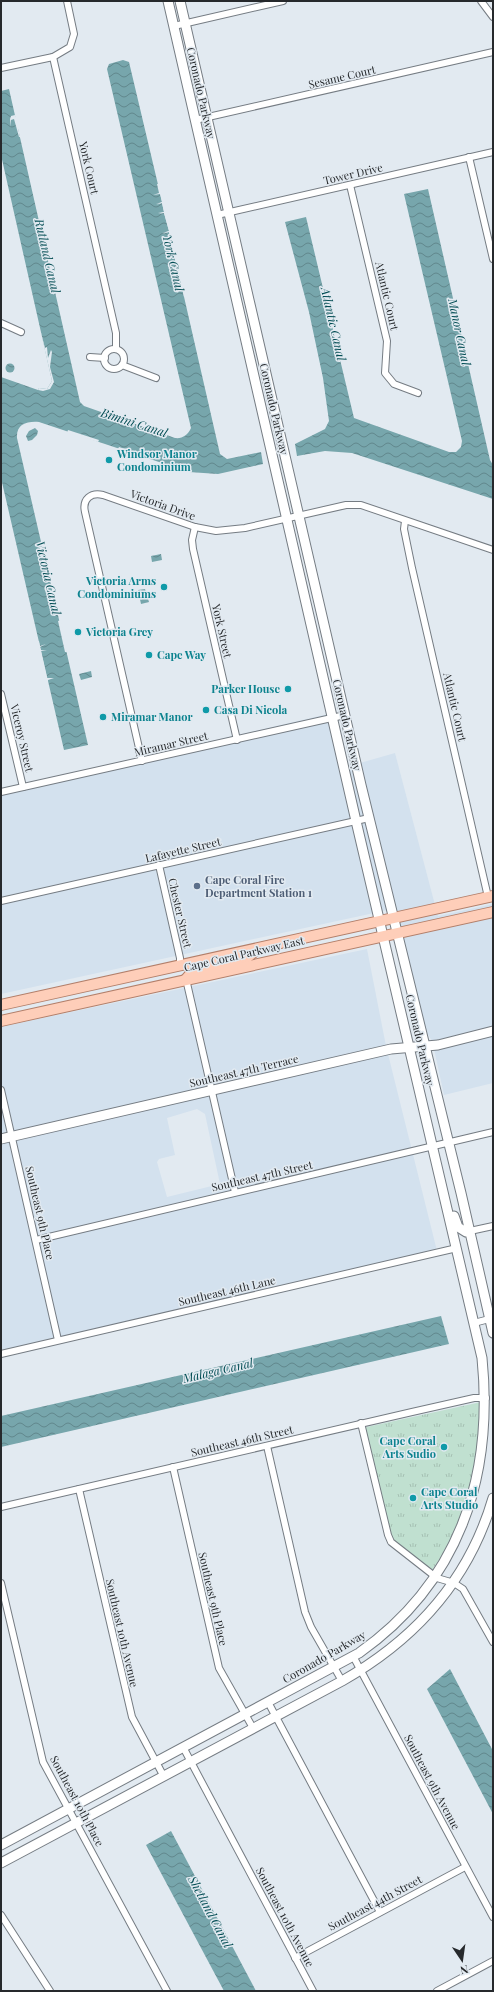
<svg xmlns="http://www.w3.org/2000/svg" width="494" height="1992" viewBox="0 0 494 1992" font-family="'Playfair Display',serif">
<defs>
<pattern id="grass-tufts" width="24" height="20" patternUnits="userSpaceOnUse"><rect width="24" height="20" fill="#c0e0d0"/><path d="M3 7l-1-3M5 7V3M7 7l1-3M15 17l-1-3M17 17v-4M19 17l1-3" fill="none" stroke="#a5c0b3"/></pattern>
<pattern id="water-waves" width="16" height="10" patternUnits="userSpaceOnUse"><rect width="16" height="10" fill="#77a6ac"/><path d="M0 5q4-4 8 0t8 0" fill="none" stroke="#61878c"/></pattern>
</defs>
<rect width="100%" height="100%" fill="#e2eaf1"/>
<g fill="#d3e1ee" fill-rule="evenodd">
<polygon points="328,714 374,913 1,994 1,790"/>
<polygon points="395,753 435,905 397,913 360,763"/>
<polygon points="353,765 388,910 381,911 348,766"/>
<polygon points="493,904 493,908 400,928 399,921 437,913 438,916"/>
<polygon points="493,916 493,1027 432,1041 425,1030 403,936"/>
<polygon points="367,949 386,1046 1,1135 1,1027"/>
<polygon points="493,1035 493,1083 444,1095 434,1049"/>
<path d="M388 1054 438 1255 1 1353V1144ZM197 1109 205 1114 220 1184 167 1197 157 1162 159 1159 175 1155 167 1118Z"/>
</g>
<polygon fill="url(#grass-tufts)" points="481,1402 480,1449 461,1519 447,1548 430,1573 391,1542 362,1428"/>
<g fill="url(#water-waves)">
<path d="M123 60 129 62 160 193 153 194 160 193 162 202 156 204 162 203 164 212 158 213H164L169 231 162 233 169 232 171 241 165 243 171 242 173 250 167 252 173 251 177 268 171 271 178 269 180 278 173 280 180 279 182 287 176 289 182 288 220 454 227 459 261 452 263 464 218 474 189 472 39 422C27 421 16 424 17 438L88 745 64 750 1 478V377L38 390 39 388 47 389 52 381 1 155V91L9 89 80 402 84 406 175 438C182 439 188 435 191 428L107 69 109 64Z"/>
<polygon points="428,189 490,460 493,465 493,499 352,453 325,451 297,456 295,444 325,429 329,421 323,378 309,312 285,222 306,217 354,418 449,452 456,452 461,447 462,441 404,194"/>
<circle cx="10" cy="368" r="4.5"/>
<polygon points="35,428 38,431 37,435 32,440 28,441 26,436 29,431"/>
<polygon points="161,554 162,560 152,562 151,556"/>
<polygon points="145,589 149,602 141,604 138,590"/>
<polygon points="91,671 92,677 81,680 79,674"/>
<polygon points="441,1316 449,1344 1,1447 1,1416"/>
<polygon points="450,1669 493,1751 493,1814 427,1689"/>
<polygon points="171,1831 256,1991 224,1991 146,1845"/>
</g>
<g fill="#e2eaf1">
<polygon points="15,115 20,127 18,128 20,137 19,137 14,119 11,120 11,127 10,119 11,116"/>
<polygon points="157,184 159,184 186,297 184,297 182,288 176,290 182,287 180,279 173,280 180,278 178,269 171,271 177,268 173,251 167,253 173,250 171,242 165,243 171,241 169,232 162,234 169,231 164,213 158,214 164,212 162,203 156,205 162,202 160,194 153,195 159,193"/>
<polygon points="40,329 45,348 47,347 48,358 51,350 52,352 50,367 54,382 50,389 43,391 38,390 39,388 47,389 52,381"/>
<polygon points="68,430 99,440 98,442 67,433"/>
<polygon points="119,447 149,457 148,460 118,449"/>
<polygon points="61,620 66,639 67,652 65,652 58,621"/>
<polygon points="37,641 39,641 40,646 46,644 40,647 41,650 47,650 41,651 47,678 54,678 48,680 48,683 47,684"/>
</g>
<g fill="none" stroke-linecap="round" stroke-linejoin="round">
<g stroke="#757c83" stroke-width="8">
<g id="street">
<polyline points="481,1 493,17"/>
<polyline points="174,26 283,1"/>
<polyline points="53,57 116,333 116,349"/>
<polyline points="1,68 53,57 70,47 74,34 67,1"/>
<polyline points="195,120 493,52"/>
<polyline points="469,157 493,259"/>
<polyline points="350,185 387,341 385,373 394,384 418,393"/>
<polyline points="217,215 493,152"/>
<polyline points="1,323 21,332"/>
<circle cx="114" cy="359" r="10"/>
<polyline points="90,357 105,358"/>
<polyline points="122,365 156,378"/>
<polyline points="405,521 404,529 412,568 488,897"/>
<polyline points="195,527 192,540 193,549 237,740"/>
<polyline points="1,694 23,787"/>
<path d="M142 761 85 512C82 499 91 492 103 495L195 527 216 531 245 528 346 505H361L493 550"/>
<polyline points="1,792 345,715"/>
<polyline points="159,865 180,958 180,965"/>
<polyline points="1,901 369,818"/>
<polyline points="186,979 235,1192"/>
<polyline points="1,1090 58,1340"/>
<polyline points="470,1231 493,1226"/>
<polyline points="36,1240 493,1132"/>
<polyline points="474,1323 493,1318"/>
<polyline points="1,1354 457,1248"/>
<polyline points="361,1423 388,1535 391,1542 437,1578 454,1583 463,1589 493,1642"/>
<polyline points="267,1446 305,1612 311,1627 342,1681"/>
<polyline points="173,1467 219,1668 253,1728"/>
<polyline points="79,1489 132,1717 163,1775"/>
<polyline points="1,1507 412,1412 474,1398 486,1398"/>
<polyline points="1,1583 43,1762 167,1991"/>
<polyline points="353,1656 493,1917"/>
<polyline points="268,1702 380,1912"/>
<polyline points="183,1747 313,1991"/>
<polyline points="1,1915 50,1991"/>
<polyline points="295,1958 465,1867"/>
<polyline points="437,1991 493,1961"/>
</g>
</g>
<g stroke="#757c83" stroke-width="11">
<g id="secondary">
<polyline points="180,1 361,785 461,1193 493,1333"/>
<polyline points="1,1139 391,1049 438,1045 493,1031"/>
<polyline points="454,1216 458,1227 466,1232 470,1231"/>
<path d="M1 1845 359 1653C458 1583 494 1479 482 1358L356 821 168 1"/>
<path d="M1 1863 342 1681C416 1639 469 1580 493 1498"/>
</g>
</g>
<g stroke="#b27f6a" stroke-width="12">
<g id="primary">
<polyline points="186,979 193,971 198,969 241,959 248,957 254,952"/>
<polyline points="1,1005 493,896"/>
<polyline points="1,1021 493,912"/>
</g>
</g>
<use href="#street" stroke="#fff" stroke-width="6"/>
<use href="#secondary" stroke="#fff" stroke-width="9"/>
<use href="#primary" stroke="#feceb9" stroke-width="10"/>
</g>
<g fill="#0f9aa8" stroke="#e2eaf1" stroke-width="1.5">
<circle cx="109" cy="460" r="4"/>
<circle cx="164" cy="587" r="4"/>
<circle cx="78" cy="632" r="4"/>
<circle cx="149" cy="655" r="4"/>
<circle cx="288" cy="689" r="4"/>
<circle cx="206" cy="710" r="4"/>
<circle cx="103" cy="717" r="4"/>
<circle cx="444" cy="1447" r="4"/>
<circle cx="413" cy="1498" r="4"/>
</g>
<circle fill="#5c6f8a" stroke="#e2eaf1" stroke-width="1.5" cx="197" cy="886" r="4"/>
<g text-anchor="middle" stroke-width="3" stroke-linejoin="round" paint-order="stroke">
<g font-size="11" fill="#26292c" stroke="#e2eaf1">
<text transform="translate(342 77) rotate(-13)" y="4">Sesame Court</text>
<text transform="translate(201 93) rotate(77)" y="4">Coronado Parkway</text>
<text transform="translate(89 168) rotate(77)" y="4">York Court</text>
<text transform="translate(353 174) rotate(-13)" y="4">Tower Drive</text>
<text transform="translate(387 296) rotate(77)" y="4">Atlantic Court</text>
<text transform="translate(274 409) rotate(77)" y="4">Coronado Parkway</text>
<text transform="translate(163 505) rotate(20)" y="4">Victoria Drive</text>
<text transform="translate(222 631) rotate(77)" y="4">York Street</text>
<text transform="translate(455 707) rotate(77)" y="4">Atlantic Court</text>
<text transform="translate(347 725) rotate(77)" y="4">Coronado Parkway</text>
<text transform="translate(22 738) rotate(77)" y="4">Viceroy Street</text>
<text transform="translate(171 744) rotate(-13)" y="4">Miramar Street</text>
<text transform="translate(183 850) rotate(-13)" y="4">Lafayette Street</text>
<text transform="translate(180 913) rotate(77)" y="4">Chester Street</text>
<text transform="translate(244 954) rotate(-13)" y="4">Cape Coral Parkway East</text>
<text transform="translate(420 1040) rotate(77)" y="4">Coronado Parkway</text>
<text transform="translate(244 1071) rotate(-13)" y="4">Southeast 47th Terrace</text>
<text transform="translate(262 1176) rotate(-13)" y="4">Southeast 47th Street</text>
<text transform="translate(40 1213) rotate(77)" y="4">Southeast 9th Place</text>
<text transform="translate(227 1291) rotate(-13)" y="4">Southeast 46th Lane</text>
<text transform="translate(242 1441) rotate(-13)" y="4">Southeast 46th Street</text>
<text transform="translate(213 1599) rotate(77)" y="4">Southeast 9th Place</text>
<text transform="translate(122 1633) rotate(77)" y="4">Southeast 10th Avenue</text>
<text transform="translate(324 1657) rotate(-30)" y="4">Coronado Parkway</text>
<text transform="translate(432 1782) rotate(62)" y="4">Southeast 9th Avenue</text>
<text transform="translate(77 1801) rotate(62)" y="4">Southeast 10th Place</text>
<text transform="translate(375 1903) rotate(-28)" y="4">Southeast 44th Street</text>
<text transform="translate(285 1917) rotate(62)" y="4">Southeast 10th Avenue</text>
</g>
<g font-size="11" font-weight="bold" fill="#0d838f" stroke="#e2eaf1" text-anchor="start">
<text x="117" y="458">Windsor Manor<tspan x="117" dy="13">Condominium</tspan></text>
<text x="156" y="585" text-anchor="end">Victoria Arms<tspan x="156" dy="13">Condominiums</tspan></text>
<text x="86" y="636">Victoria Grey</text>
<text x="157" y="659">Cape Way</text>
<text x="280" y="693" text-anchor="end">Parker House</text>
<text x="214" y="714">Casa Di Nicola</text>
<text x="111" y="721">Miramar Manor</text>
<text x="436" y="1445" text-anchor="end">Cape Coral<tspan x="436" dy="13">Arts Sudio</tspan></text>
<text x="421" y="1496">Cape Coral<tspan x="421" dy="13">Arts Studio</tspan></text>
</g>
<g font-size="11" font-weight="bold" fill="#4e5e75" stroke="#e2eaf1" text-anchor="start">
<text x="205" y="884">Cape Coral Fire<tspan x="205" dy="13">Department Station 1</tspan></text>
</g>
<g font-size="12" font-style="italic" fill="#034d54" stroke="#e2eaf1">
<text transform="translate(47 256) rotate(77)" y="4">Rutland Canal</text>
<text transform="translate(173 263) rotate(77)" y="4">York Canal</text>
<text transform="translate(333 324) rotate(77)" y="4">Atlantic Canal</text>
<text transform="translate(459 332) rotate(78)" y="4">Manor Canal</text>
<text transform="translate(134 423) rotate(18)" y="4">Bimini Canal</text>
<text transform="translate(48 578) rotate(77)" y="4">Victoria Canal</text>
<text transform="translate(218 1371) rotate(-13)" y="4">Malaga Canal</text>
<text transform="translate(210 1912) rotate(62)" y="4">Shetland Canal</text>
</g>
</g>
<rect width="494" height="1992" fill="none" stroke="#26292c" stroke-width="4"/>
<g transform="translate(462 1960) rotate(167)" stroke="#e2eaf1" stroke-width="3" paint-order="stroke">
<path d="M0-3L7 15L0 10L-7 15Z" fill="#26292c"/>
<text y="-6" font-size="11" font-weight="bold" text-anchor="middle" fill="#26292c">N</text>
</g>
</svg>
